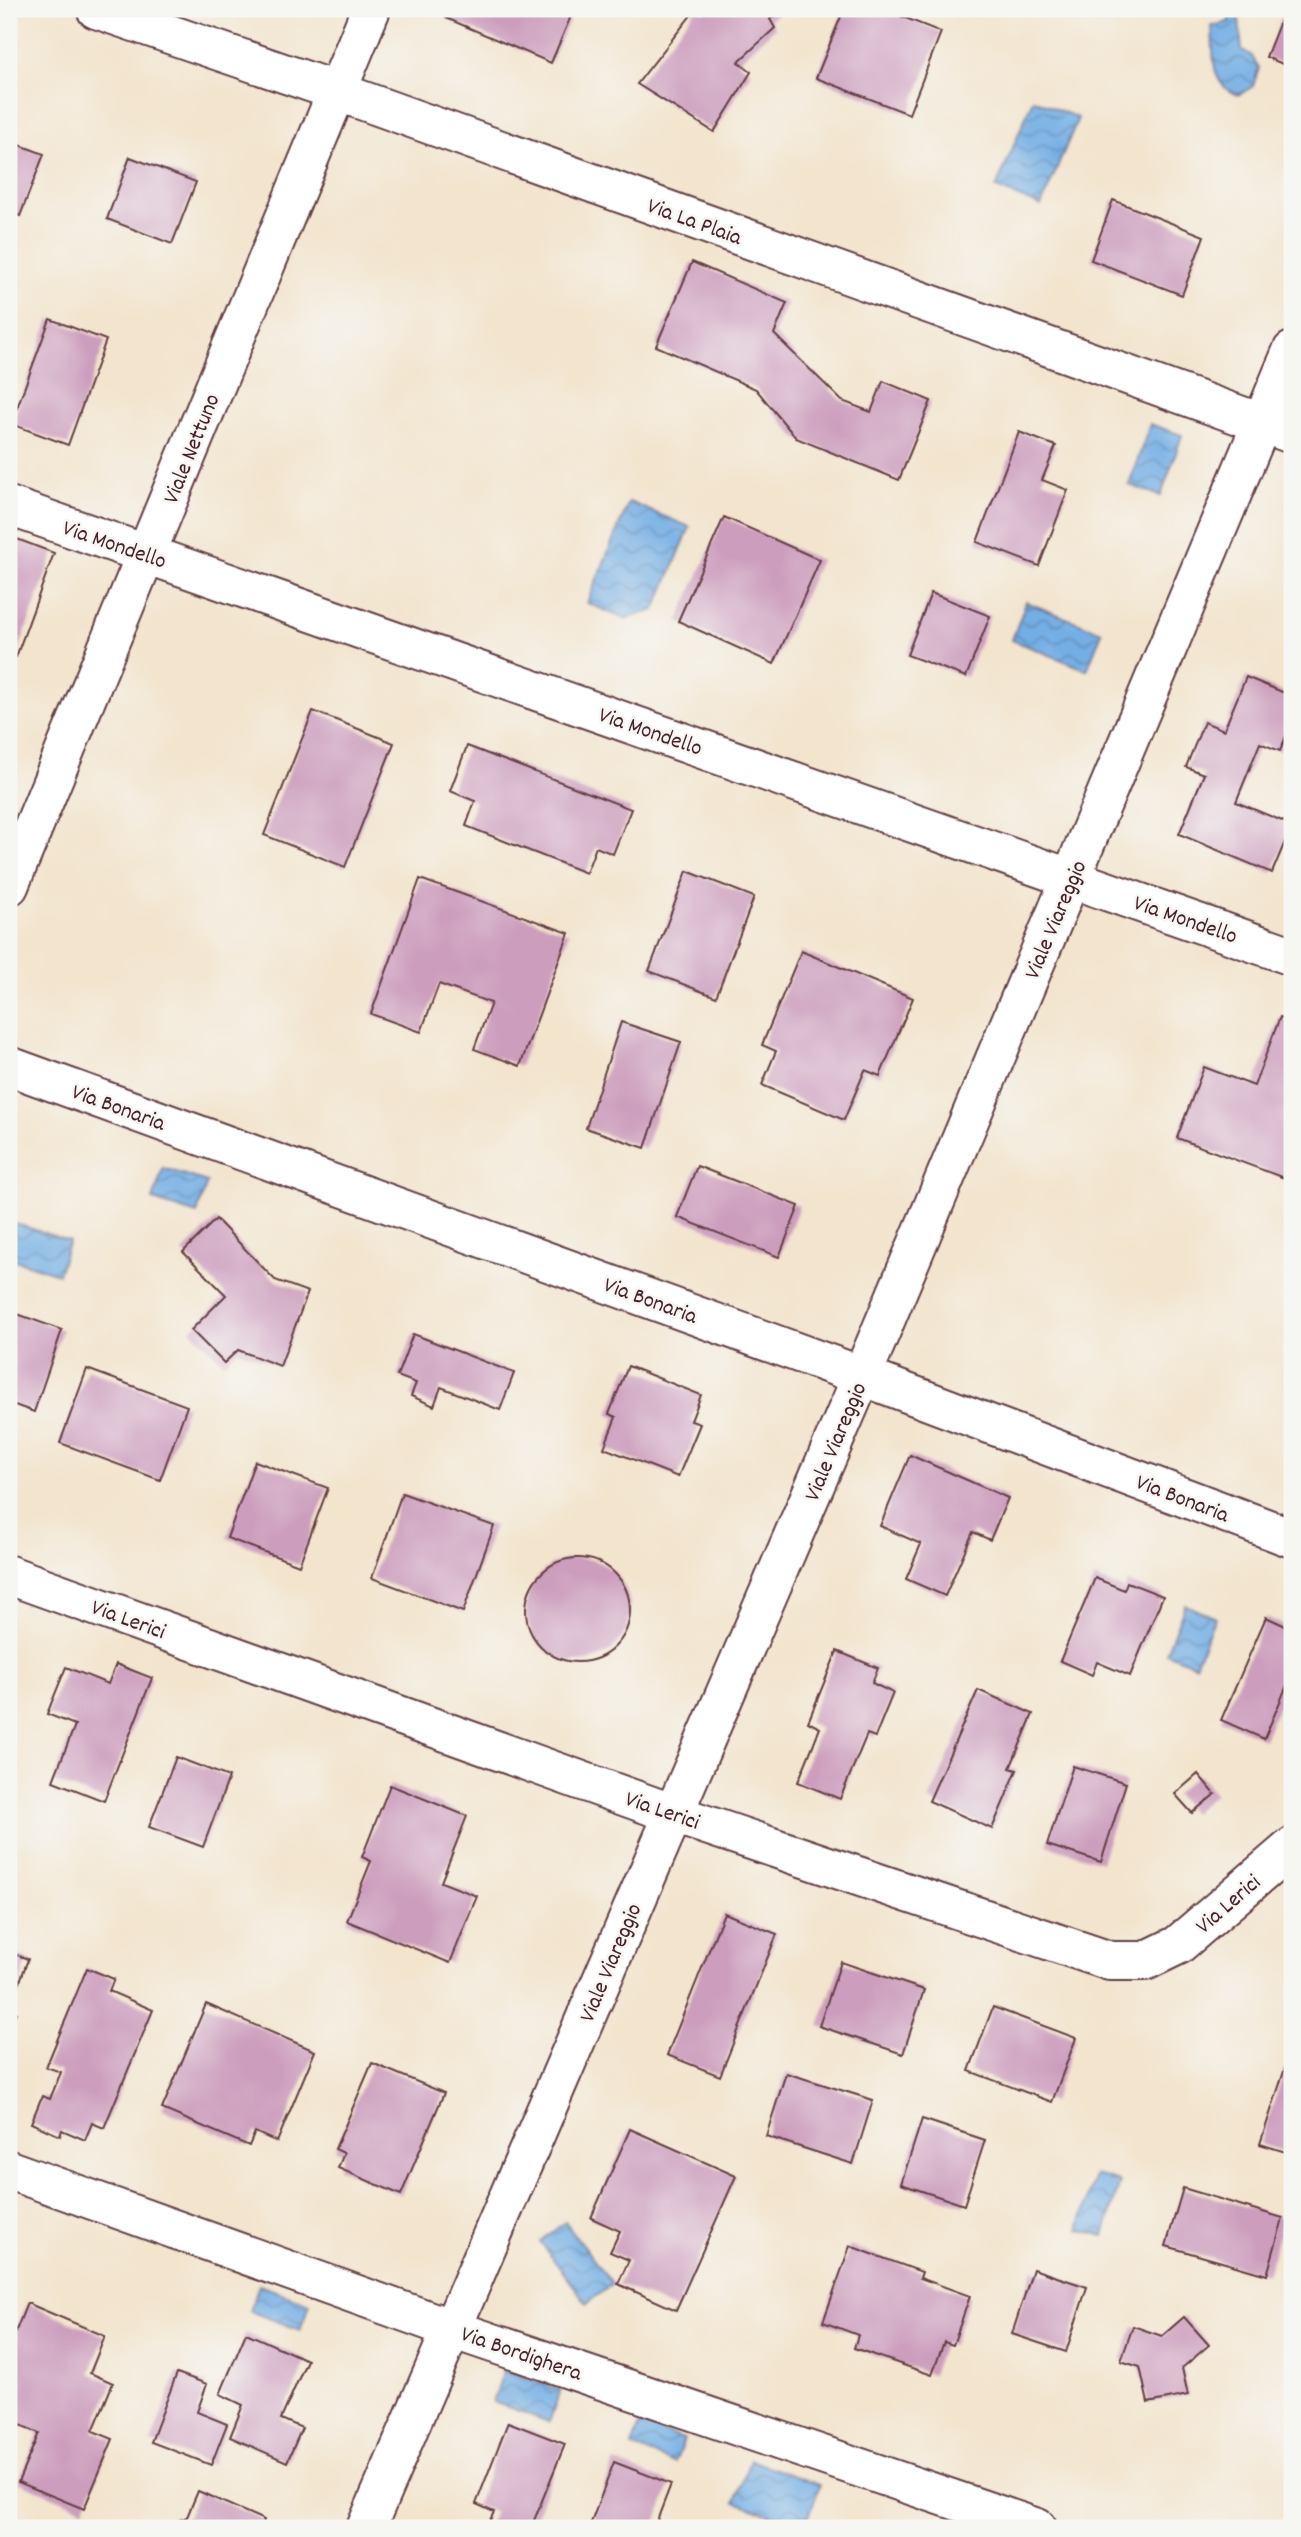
<svg xmlns="http://www.w3.org/2000/svg" width="1301" height="2537" viewBox="0 0 1301 2537" font-family="Dekko,sans-serif">
<defs>
<pattern id="water-waves" width="16" height="10" patternUnits="userSpaceOnUse" patternTransform="scale(1.75)"><rect width="16" height="10" fill="#73aee4"/><path d="M0 5q4-4 8 0t8 0" fill="none" stroke="#608db9"/></pattern>
</defs>
<rect width="100%" height="100%" fill="#f6f6f2"/>
<filter id="ink" filterUnits="userSpaceOnUse"><feTurbulence type="fractalNoise" baseFrequency=".0143" numOctaves="2"/><feDisplacementMap in="SourceGraphic" scale="14" xChannelSelector="R" yChannelSelector="G"/><feConvolveMatrix kernelMatrix="1 2 1 2 8 2 1 2 1" color-interpolation-filters="sRGB"/></filter>
<filter id="wash" filterUnits="userSpaceOnUse"><feTurbulence type="fractalNoise" baseFrequency=".00686" numOctaves="4" result="noise"/><feDisplacementMap in="SourceGraphic" scale="28" xChannelSelector="R" yChannelSelector="G"/><feGaussianBlur stdDeviation="1.57" result="paint"/><feColorMatrix in="noise" values="0 0 0 0 0 0 0 0 0 0 0 0 0 0 0 0 0 1.4 0 .05"/><feComposite in="paint" operator="in"/></filter>
<g filter="url(#wash)">
<rect width="100%" height="100%" fill="#f3e4ce"/>
<g fill="url(#water-waves)" stroke="#5e6688" stroke-width="2">
<path d="M1224 9H1238L1242 50 1251 55 1259 68 1253 86 1239 95C1208 86 1214 52 1212 26L1229 22V11Z"/>
<polygon points="1033,99 1078,118 1041,206 996,188"/>
<polygon points="1150,424 1182,435 1161,496 1129,485"/>
<polygon points="629,502 690,527 655,610 625,619 587,603"/>
<polygon points="1026,602 1102,632 1087,670 1012,640"/>
<polygon points="163,1168 207,1182 197,1214 153,1200"/>
<polygon points="11,1222 69,1241 58,1274 9,1258"/>
<polygon points="1185,1605 1215,1617 1195,1665 1166,1653"/>
<polygon points="1095,2175 1120,2182 1104,2236 1079,2229"/>
<polygon points="565,2222 612,2284 587,2303 540,2242"/>
<polygon points="259,2285 310,2303 300,2330 249,2311"/>
<polygon points="504,2370 561,2390 549,2422 493,2402"/>
<polygon points="640,2423 684,2439 675,2463 632,2447"/>
<polygon points="750,2460 820,2485 805,2527 735,2502"/>
</g>
<g id="blocks">
<g fill="#cc9dbd">
<polygon points="450,9 574,9 551,63 446,18"/>
<polygon points="696,9 704,12 708,9 783,11 770,19 775,28 738,62 751,72 714,132 637,84"/>
<polygon points="844,9 883,9 941,32 909,114 816,78"/>
<polygon points="1285,9 1292,9 1292,68 1266,57"/>
<polygon points="9,141 44,154 20,216 9,212"/>
<polygon points="130,157 196,182 172,244 107,219"/>
<polygon points="1113,200 1204,236 1182,295 1091,260"/>
<polygon points="692,262 787,303 774,334 842,401 871,412 883,381 931,401 899,480 796,438 756,389 656,346"/>
<polygon points="50,319 106,340 68,445 11,424"/>
<polygon points="1019,432 1056,446 1042,480 1068,490 1039,566 977,542"/>
<polygon points="724,517 820,560 774,664 678,621"/>
<polygon points="9,536 54,553 16,657 9,655"/>
<polygon points="931,593 990,616 966,677 907,655"/>
<polygon points="1246,677 1292,696 1292,722 1280,751 1260,743 1236,802 1292,825 1272,873 1179,834 1204,774 1186,767 1204,722 1224,730"/>
<polygon points="313,711 394,743 345,867 264,835"/>
<polygon points="467,746 631,809 613,854 596,847 586,873 466,826 475,801 450,791"/>
<polygon points="687,871 754,897 716,997 649,971"/>
<polygon points="420,879 569,933 520,1066 474,1049 491,1003 439,984 421,1032 371,1014"/>
<polygon points="801,951 913,998 880,1076 865,1070 844,1120 762,1085 776,1051 762,1045"/>
<polygon points="1280,1017 1292,1022 1292,1157 1284,1178 1177,1138 1204,1067 1254,1086"/>
<polygon points="621,1022 681,1042 645,1148 586,1128"/>
<polygon points="697,1166 799,1206 779,1257 677,1217"/>
<polygon points="216,1219 275,1280 308,1292 280,1366 238,1350 224,1363 191,1330 226,1295 183,1252"/>
<polygon points="9,1311 62,1330 34,1412 9,1403"/>
<polygon points="413,1334 514,1373 500,1410 441,1387 434,1406 411,1396 416,1383 397,1376"/>
<polygon points="628,1366 701,1395 691,1421 700,1424 678,1477 604,1448 616,1417 609,1414"/>
<polygon points="87,1369 187,1406 160,1480 60,1443"/>
<polygon points="910,1455 1008,1498 990,1540 973,1532 945,1596 906,1579 921,1544 880,1526"/>
<polygon points="255,1461 328,1488 299,1565 227,1538"/>
<polygon points="402,1493 494,1526 463,1612 372,1578"/>
<circle cx="578" cy="1610" r="52"/>
<polygon points="1095,1578 1124,1590 1127,1582 1163,1596 1130,1676 1097,1662 1092,1675 1060,1661"/>
<polygon points="1266,1617 1292,1629 1292,1685 1288,1683 1264,1739 1221,1720"/>
<polygon points="837,1651 878,1668 872,1683 893,1693 875,1737 867,1734 840,1799 798,1782 820,1728 808,1722"/>
<polygon points="116,1664 152,1678 104,1801 53,1781 75,1725 47,1714 66,1667 108,1684"/>
<polygon points="978,1690 1033,1714 1010,1768 1017,1770 992,1829 929,1801"/>
<polygon points="176,1757 229,1777 203,1847 149,1827"/>
<polygon points="1073,1766 1126,1783 1101,1862 1047,1845"/>
<polygon points="1198,1774 1215,1794 1192,1813 1175,1794"/>
<polygon points="390,1785 467,1816 441,1882 477,1896 450,1963 347,1921 371,1861 362,1857"/>
<polygon points="724,1913 777,1934 720,2076 667,2055"/>
<polygon points="9,1952 28,1959 10,2009 16,2012 9,2032"/>
<polygon points="841,1962 924,1990 903,2054 819,2026"/>
<polygon points="87,1968 114,1979 109,1991 153,2010 104,2128 92,2123 85,2140 62,2130 60,2136 31,2123 42,2096 50,2099 61,2072 46,2067"/>
<polygon points="206,2004 315,2051 277,2142 255,2132 249,2146 162,2109"/>
<polygon points="993,2007 1076,2038 1052,2102 969,2071"/>
<polygon points="1292,2047 1292,2154 1260,2144"/>
<polygon points="372,2063 444,2093 401,2195 338,2168 344,2153 335,2149"/>
<polygon points="786,2073 873,2100 853,2164 766,2136"/>
<polygon points="922,2119 985,2140 964,2205 901,2184"/>
<polygon points="630,2129 736,2176 676,2310 618,2284 629,2260 610,2252 620,2231 591,2218"/>
<polygon points="1183,2188 1283,2218 1267,2275 1166,2246"/>
<polygon points="850,2246 922,2272 920,2278 970,2296 953,2345 944,2342 932,2375 854,2348 858,2335 823,2322"/>
<polygon points="1033,2269 1087,2287 1066,2352 1012,2334"/>
<polygon points="27,2303 105,2336 90,2373 113,2383 93,2431 113,2439 84,2509 18,2482 39,2433 9,2420 9,2348"/>
<polygon points="1184,2317 1209,2345 1182,2368 1188,2395 1148,2403 1140,2367 1121,2361 1133,2326 1162,2336"/>
<polygon points="246,2333 307,2360 281,2419 302,2428 287,2462 230,2437 243,2405 220,2394"/>
<polygon points="177,2373 207,2384 197,2412 227,2424 211,2465 151,2442"/>
<polygon points="508,2422 565,2444 531,2528 504,2528 489,2522 494,2512 476,2504"/>
<polygon points="614,2462 671,2484 654,2528 589,2528"/>
<polygon points="198,2491 264,2520 261,2528 160,2528 187,2517"/>
</g>
</g>
</g>
<g filter="url(#ink)">
<use href="#blocks" fill-opacity="0" stroke="#633d43" stroke-width="2"/>
<g fill="none" stroke-linecap="round" stroke-linejoin="round">
<g stroke="#633d43" stroke-width="42">
<g id="minor">
<polyline points="96,9 336,91 1292,434"/>
<polyline points="9,506 1292,956"/>
<polyline points="9,886 371,9"/>
<polyline points="9,1066 862,1376 1292,1538"/>
<polyline points="9,1575 674,1814 1110,1961 1145,1961 1178,1945 1292,1847"/>
<polyline points="9,2170 472,2336 1037,2528"/>
<polyline points="366,2528 862,1376 1292,351"/>
</g>
</g>
<use href="#minor" stroke="#fff" stroke-width="38"/>
</g>
</g>
<g text-anchor="middle" stroke-width="5" stroke-linejoin="round" paint-order="stroke">
<g font-size="23" fill="#4a1f2b" stroke="#f6f6f2">
<text transform="translate(695 220) rotate(20)" y="8">Via La Plaia</text>
<text transform="translate(190 448) rotate(-68)" y="8">Viale Nettuno</text>
<text transform="translate(115 543) rotate(19)" y="8">Via Mondello</text>
<text transform="translate(651 730) rotate(19)" y="8">Via Mondello</text>
<text transform="translate(1186 918) rotate(19)" y="8">Via Mondello</text>
<text transform="translate(1054 919) rotate(-67)" y="8">Viale Viareggio</text>
<text transform="translate(119 1106) rotate(20)" y="8">Via Bonaria</text>
<text transform="translate(651 1299) rotate(20)" y="8">Via Bonaria</text>
<text transform="translate(834 1441) rotate(-67)" y="8">Viale Viareggio</text>
<text transform="translate(1183 1497) rotate(21)" y="8">Via Bonaria</text>
<text transform="translate(129 1618) rotate(20)" y="8">Via Lerici</text>
<text transform="translate(663 1809) rotate(19)" y="8">Via Lerici</text>
<text transform="translate(1227 1903) rotate(-41)" y="8">Via Lerici</text>
<text transform="translate(609 1962) rotate(-67)" y="8">Viale Viareggio</text>
<text transform="translate(522 2352) rotate(19)" y="8">Via Bordighera</text>
</g>
</g>
<rect width="1301" height="2537" fill="none" stroke="#f6f6f2" stroke-width="35"/>
</svg>
